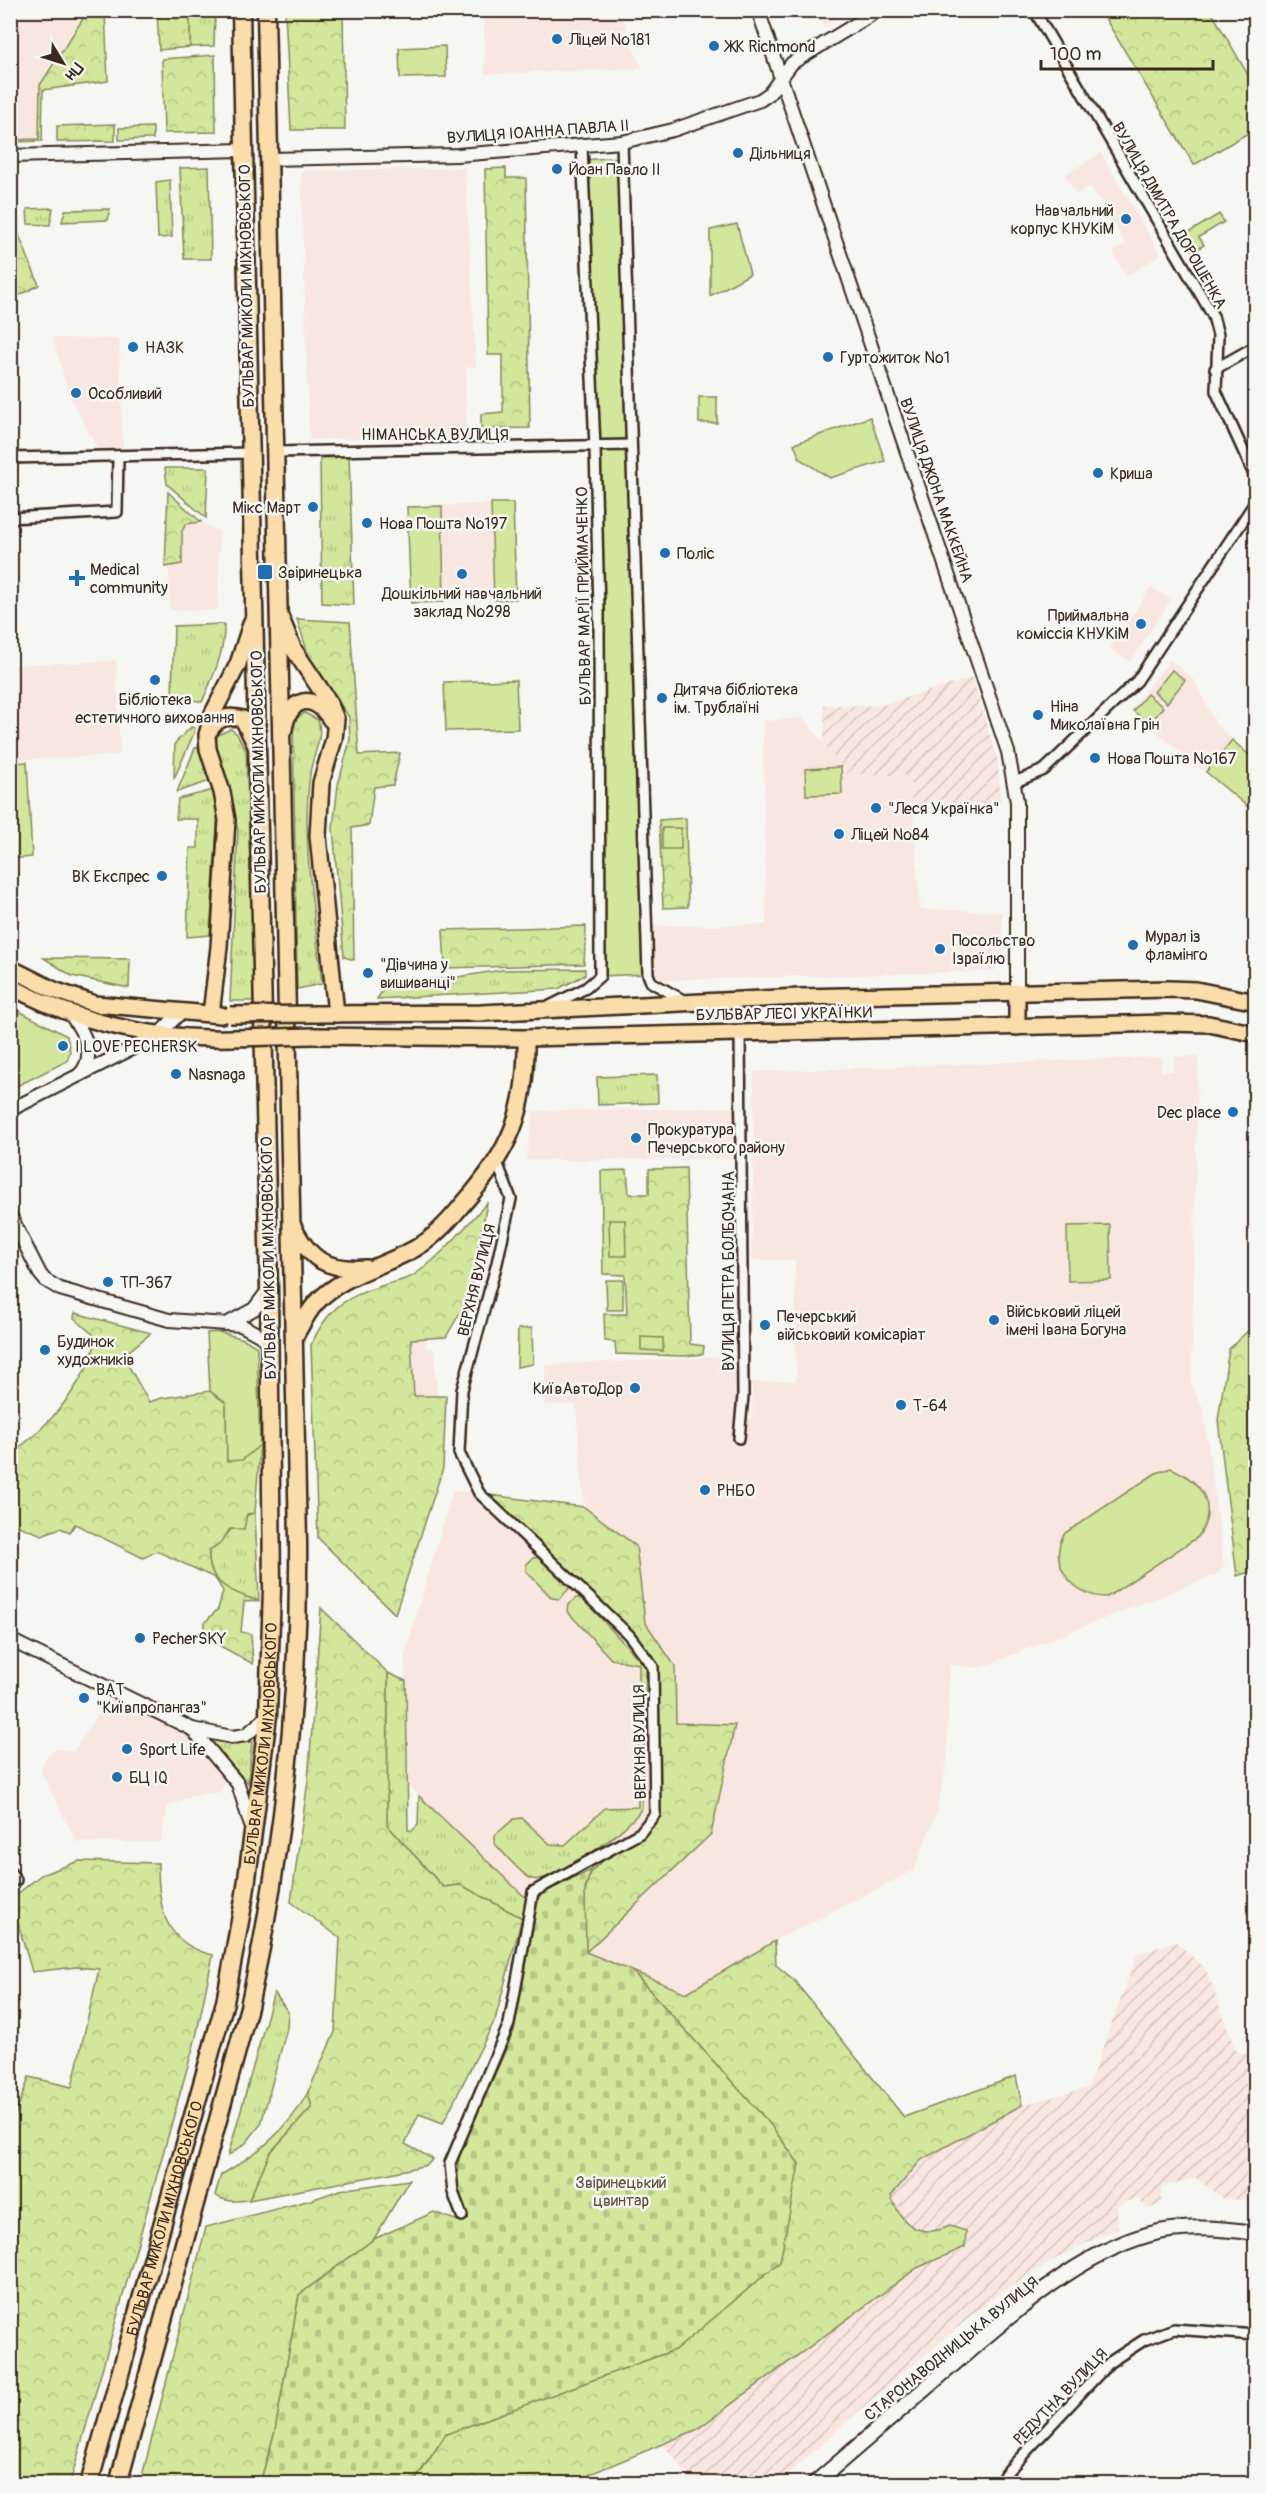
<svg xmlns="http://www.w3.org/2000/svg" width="1266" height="2494" viewBox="0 0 1266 2494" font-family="Pangolin,sans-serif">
<defs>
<pattern id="industrial-furrows" width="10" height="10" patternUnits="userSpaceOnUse" patternTransform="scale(1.5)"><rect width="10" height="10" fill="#f8e6e0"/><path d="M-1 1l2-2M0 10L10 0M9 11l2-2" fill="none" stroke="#d6c5c0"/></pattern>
<pattern id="grass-tufts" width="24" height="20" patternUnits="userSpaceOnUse" patternTransform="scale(1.5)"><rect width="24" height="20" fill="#d2e79b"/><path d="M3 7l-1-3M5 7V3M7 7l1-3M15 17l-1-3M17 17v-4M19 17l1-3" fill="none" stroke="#b5c685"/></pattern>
<pattern id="forest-crowns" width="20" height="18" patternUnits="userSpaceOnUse" patternTransform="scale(1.5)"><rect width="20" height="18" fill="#d2e79b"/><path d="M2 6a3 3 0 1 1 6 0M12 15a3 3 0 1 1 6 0" fill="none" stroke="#b5c685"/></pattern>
<pattern id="cemetery-stones" width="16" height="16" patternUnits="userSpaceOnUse" patternTransform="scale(1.5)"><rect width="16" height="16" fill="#d2e79b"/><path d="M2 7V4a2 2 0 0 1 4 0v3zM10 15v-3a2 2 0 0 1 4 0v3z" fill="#b5c685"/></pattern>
</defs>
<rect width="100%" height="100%" fill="#f6f6f2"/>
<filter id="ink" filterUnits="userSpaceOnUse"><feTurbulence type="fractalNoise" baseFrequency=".0167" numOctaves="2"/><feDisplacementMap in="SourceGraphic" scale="12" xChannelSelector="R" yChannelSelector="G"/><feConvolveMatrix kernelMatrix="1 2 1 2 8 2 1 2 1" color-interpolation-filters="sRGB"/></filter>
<g filter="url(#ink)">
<g fill="#f8e6e0">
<polygon points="10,11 88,11 40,85 39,139 11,140"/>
<polygon points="484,11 620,11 641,68 485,74"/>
<polygon points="796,11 796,10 851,11 826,24"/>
<polygon points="1101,153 1161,255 1126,276 1113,252 1126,244 1091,186 1076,194 1065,175"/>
<polygon points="465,168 476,367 466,367 466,438 309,439 301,171"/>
<polygon points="53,338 119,339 123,449 98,449 69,394"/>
<polygon points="513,503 516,599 411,603 407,507"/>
<polygon points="168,520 204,524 219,531 218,610 170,610"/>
<polygon points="1151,587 1171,600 1130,662 1110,649"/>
<polygon points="1170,660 1194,680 1216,725 1255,759 1255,810 1253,813 1131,710"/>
<polygon points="116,661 120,755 11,760 11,665"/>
<polygon points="803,718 848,774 910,776 920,909 1002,912 1002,962 993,971 661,980 653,971 652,926 766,925 763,721"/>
<polygon points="1198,1056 1191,1385 1203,1409 1224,1564 1219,1573 979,1668 949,1664 947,1759 937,1811 914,1870 775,1941 686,1994 586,1952 711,1834 735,1725 675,1723 675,1666 645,1622 636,1546 584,1507 576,1405 545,1405 545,1365 736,1356 736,1419 752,1418 752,1382 796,1381 795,1260 752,1260 754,1072 1161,1057 1161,1071 1173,1071 1174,1057"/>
<polygon points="735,1108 737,1159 526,1160 534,1111"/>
<polygon points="425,1338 426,1348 434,1348 437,1396 414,1397 411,1339"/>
<polygon points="453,1491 490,1495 631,1632 657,1664 658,1816 641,1837 591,1870 539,1895 526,1898 409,1786 405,1654"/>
<polygon points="111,1695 188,1732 218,1765 225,1781 221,1792 192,1795 168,1806 160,1842 77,1842 41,1772 45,1758 56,1749 73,1752"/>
</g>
<g fill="url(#industrial-furrows)">
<polygon points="972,678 998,761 1000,804 912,804 910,776 848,774 824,745 824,705 879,706"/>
<polygon points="1176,1942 1206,1969 1236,2051 1255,2057 1255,2200 1224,2199 1196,2178 1161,2187 1161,2203 1147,2210 1138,2198 1117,2205 1118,2228 1064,2254 994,2297 871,2400 778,2483 695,2483 663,2445 696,2430 917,2268 965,2247 950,2226 934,2233 920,2231 898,2215 891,2196 921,2160 1022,2105 1088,2088 1137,1954"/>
</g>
<g fill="url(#grass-tufts)" stroke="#86885c" stroke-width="1.5">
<polygon points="190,11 215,11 214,46 190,47"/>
<polygon points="209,167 211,259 184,259 180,168"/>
<polygon points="170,180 172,237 158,238 156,182"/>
<polygon points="53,208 50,225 28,224 27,209"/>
<polygon points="1219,214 1224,222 1199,237 1204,245 1193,252 1183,236"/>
<polygon points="349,456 354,605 322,603 320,458"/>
<polygon points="165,468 208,468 206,518 167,484"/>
<path d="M224 624C225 652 213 677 202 702L172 695 174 626Z"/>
<path d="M305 713 318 720C324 738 312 756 310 774 301 842 315 916 322 984L297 989 293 720Z"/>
<polygon points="191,727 195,728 194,733 174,779 175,743"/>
<polygon points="231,729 237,734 246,751 255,1001 230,1001 238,830 214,744 218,735"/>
<polygon points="202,747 213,780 177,792 195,748"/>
<polygon points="214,790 218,810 210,935 187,937 190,848 198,848 198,819 176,819 178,799"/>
<polygon points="585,969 585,975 558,989 377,999 389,981 445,979 502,970"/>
<polygon points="657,1075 658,1103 598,1105 597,1077"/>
<path d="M255 1513 259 1601C232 1593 206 1583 209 1551 227 1542 234 1516 255 1513Z"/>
<polygon points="542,1557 569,1584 568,1590 559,1599 552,1598 526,1571 526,1565 533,1558"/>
<path d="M576 1598H582L646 1667 642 1807C635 1826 552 1885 532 1879 522 1876 503 1852 495 1844V1835L514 1819 522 1818 550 1844 565 1845 605 1808 638 1807 639 1664 611 1659 567 1611 568 1605Z"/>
<polygon points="388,1673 406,1681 408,1830 412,1831 418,1825 419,1796 526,1898 522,1918 461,1885 443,1887 387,1825"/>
<polygon points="208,1739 252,1742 248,1783"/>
<polygon points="274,1992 288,2012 287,2028 261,2124 246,2143 228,2156"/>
<path d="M308 2092 312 2107 270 2153 249 2200C237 2201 226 2203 215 2195L221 2175C259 2152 287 2132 308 2092Z"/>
</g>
<g fill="url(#forest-crowns)" stroke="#86885c" stroke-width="1.5">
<polygon points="1111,10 1211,11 1255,87 1255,129 1194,165 1103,15"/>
<polygon points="88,11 105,11 108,81 43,90 42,141 11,142 11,140 39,139 40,85"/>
<polygon points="157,11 190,11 190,47 159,50"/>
<polygon points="285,11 343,11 345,130 291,130"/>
<polygon points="215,55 216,132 164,133 162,59"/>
<polygon points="115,124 115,141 57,142 57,126"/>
<polygon points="153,127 153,139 119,140 119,128"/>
<polygon points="506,168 506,178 526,178 530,428 481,429 481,414 503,412 503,355 488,355 485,169"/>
<polygon points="11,189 19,235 39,285 11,300"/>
<polygon points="110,209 108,220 62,222 65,210"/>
<polygon points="168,492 201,522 186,524 182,531 182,564 165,567"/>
<polygon points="297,619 350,622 359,755 400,753 393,785 374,787 369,825 352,828 354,960 344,957 333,828 338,785 350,740 349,717 310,660"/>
<polygon points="686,818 688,907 663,908 659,820"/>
<polygon points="586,926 584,964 445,968 443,930"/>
<polygon points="44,958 130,959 129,988 72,976"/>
<polygon points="686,1168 690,1344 704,1346 703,1354 684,1356 616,1354 615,1342 605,1341 604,1314 627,1314 625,1275 603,1274 601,1171 627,1170 629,1194 649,1194 649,1169"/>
<path d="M487 1203 469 1297 446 1337 411 1339 414 1396H446L443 1468 395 1614 318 1538 311 1345C329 1305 347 1297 387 1284 396 1282 406 1280 414 1275 442 1256 464 1228 487 1203Z"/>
<path d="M75 1313 151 1333 123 1356 149 1402 162 1398 210 1391 226 1403 227 1461 241 1458 260 1445 255 1513 247 1514 244 1529H230L219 1545 209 1551C206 1583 232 1593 259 1601L244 1602 241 1632 251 1634 253 1664 204 1637 205 1622 218 1609 223 1591 215 1578 157 1551 143 1558 75 1524 70 1532 60 1528 42 1535 11 1523 10 1454C48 1429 86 1383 97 1338L74 1318Z"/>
<polygon points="1255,1324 1255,1370 1247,1397 1256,1469 1255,1570 1237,1576 1218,1420 1229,1349"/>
<path d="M490 1495 584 1507 636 1546 645 1622 675 1666 676 1723 735 1725 711 1834 586 1952C585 1927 580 1895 591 1873 597 1859 643 1840 658 1816L657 1664 631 1632Z"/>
<polygon points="321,1608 388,1673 387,1825 443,1887 461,1885 522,1918 495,2020 443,2123 419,2114 405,2144 433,2159 427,2165 386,2174 249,2200 270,2153 312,2107 308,2092 335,2032 340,1938 291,1902 308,1781"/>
<path d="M79 1861 158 1863C158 1908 164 1944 213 1955L196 2037 70 2483H11V2127L29 2077 72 2087 99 1969 76 1967 32 1972 11 1899 41 1875Z"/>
<path d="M775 1941 776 1965 793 1979 904 2117 1016 2076 1022 2105 921 2160 891 2196C902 2226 920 2239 950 2226L966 2231 965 2247 917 2268 696 2430 590 2474 583 2483 413 2484 446 2434 677 2349 799 2164 770 2124 632 1971 686 1993Z"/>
<polygon points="409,2180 374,2239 299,2295 275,2431 260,2483 140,2484 206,2227 311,2200 340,2190"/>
</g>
<polygon fill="url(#cemetery-stones)" stroke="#86885c" stroke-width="1.5" points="591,1870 585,1889 586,1952 632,1971 770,2124 799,2164 780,2262 677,2349 446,2434 413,2483 260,2483 275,2431 299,2295 374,2239 434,2212 458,2221 468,2219 457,2187 459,2156 514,2031 539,1895"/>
<g fill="#d2e79b" stroke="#86885c" stroke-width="1.5">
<polygon points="445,46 446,77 400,78 399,48"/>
<polygon points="622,157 648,974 600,976 601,777 582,160"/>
<polygon points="737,224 750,274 710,296 710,230"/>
<rect x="699" y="397" width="18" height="26"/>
<polygon points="870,417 885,461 830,478 800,459 794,444"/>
<polygon points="491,503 513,503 516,599 494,600"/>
<polygon points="442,506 444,602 411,603 407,507"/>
<polygon points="1172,670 1185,680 1167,703 1154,692"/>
<polygon points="516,680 518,729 446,731 444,682"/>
<polygon points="1147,694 1163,707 1150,724 1133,711"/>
<polygon points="1232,740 1255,760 1255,798 1248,807 1206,772"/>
<polygon points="27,762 32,857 11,859 11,763"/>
<polygon points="841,767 842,794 806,795 805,769"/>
<rect x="662" y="828" width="19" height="21"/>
<polygon points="11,1007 67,1036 70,1052 67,1061 11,1089"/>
<polygon points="609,1220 625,1220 626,1256 610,1256"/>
<polygon points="1110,1225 1111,1280 1068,1281 1067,1226"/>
<polygon points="606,1280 623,1280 623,1310 607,1310"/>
<polygon points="532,1328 533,1364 517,1367 518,1329"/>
<polygon points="219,1332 244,1339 257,1347 260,1445 242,1460 227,1461 226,1403 210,1391 207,1333"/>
<polygon points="641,1337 663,1338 663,1351 641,1350"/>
<path d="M1171 1468C1202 1482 1219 1505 1198 1537L1107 1597C1075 1598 1045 1563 1065 1533L1156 1473Z"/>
</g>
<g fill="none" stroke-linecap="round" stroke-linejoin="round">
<g stroke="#3b2a1e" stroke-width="14">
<g id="minor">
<polyline points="1034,10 1213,316 1218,335 1216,391 1256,479"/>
<polyline points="622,142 648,974 651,982 683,1000"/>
<polyline points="1215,369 1256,346"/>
<polyline points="276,452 631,445"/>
<polyline points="10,458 251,453"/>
<polyline points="10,518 117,512 118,456"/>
<polyline points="1015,782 1044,770 1137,681 1256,501"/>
<polyline points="550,1006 586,988 600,976 599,611 595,448 582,146"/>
<polyline points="739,1438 743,1396 740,1031"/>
<polyline points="10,1872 16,1880"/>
<polyline points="462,2216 453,2192 450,2163 509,2024 533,1892 640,1833 655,1814 653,1667 629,1635 479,1493 459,1453 462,1390 497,1263 511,1199 497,1162"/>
<polyline points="1000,2484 1005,2474 1110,2362 1144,2340 1174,2329 1256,2335"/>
</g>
</g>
<g stroke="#3b2a1e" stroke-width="16">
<g id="tertiary">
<polyline points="758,10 1008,752 1017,802 1017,992"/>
<polyline points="10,156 243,150"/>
<polyline points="269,159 457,155 622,142 673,130 760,100 769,94 792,63 879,10"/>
<path d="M71 1015C84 1033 98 1056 79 1075"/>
<polyline points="10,1110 157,1036 180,1013"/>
<polyline points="10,1215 40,1274 45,1280 60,1289 169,1320 241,1325 261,1336 270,1345"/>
<polyline points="230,1322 254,1309 269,1289"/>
<polyline points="10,1640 192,1729 232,1737 246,1735 268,1716"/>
<polyline points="192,1729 238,1784 251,1826"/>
</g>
</g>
<g stroke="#3b2a1e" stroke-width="18">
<path id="secondary" d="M814 2484C859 2445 904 2407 949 2368 1006 2319 1074 2256 1147 2235 1182 2225 1220 2228 1256 2233"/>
</g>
<g stroke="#3b2a1e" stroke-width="20">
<g id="primary">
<polyline points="280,616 294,650 329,702 336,719 334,739 321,783 318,836 336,1014"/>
<path d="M284 729C289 698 313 691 331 720"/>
<path d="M210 730C218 717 228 715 243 719L256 746"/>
<polyline points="10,968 54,990 95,1004 221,1015"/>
<path d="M10 986C80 1024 154 1040 233 1038"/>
<polyline points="1017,992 1017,1027"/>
<polyline points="211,1014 219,947 227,820 222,792 208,749 207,735 213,713 238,664 252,621"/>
<polyline points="316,1014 481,1013 799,997 1169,989 1196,990 1256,1002"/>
<polyline points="313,1036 526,1038 1167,1023 1209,1024 1256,1034"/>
<path d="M292 1224C309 1260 327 1271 367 1268"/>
<path d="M294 1338C301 1326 307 1313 316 1303 341 1275 385 1266 416 1248 434 1238 450 1220 463 1204 511 1150 527 1111 526 1038"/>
</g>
</g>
<g stroke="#3b2a1e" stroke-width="21">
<g id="trunk">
<path id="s1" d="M89 2484 225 2002 245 1894 268 1716 272 1588 269 1289 241 10"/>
<path d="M118 2484 249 2007C282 1854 300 1697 298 1540L266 10"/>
</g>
</g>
<use href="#minor" stroke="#f6f6f2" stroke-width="9"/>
<use href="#tertiary" stroke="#f6f6f2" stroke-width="12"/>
<use href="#secondary" stroke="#f6f6f2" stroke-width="14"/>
<use href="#primary" stroke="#faddab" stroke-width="15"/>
<use href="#trunk" stroke="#faddab" stroke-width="16"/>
<g stroke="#3b2a1e" stroke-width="20" stroke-linecap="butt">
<g id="primary-bridge">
<polyline points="230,1015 316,1014"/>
<polyline points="233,1038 313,1036"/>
</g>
</g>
<use href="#primary-bridge" stroke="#faddab" stroke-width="15"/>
</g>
</g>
<g fill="#1f6fb2" stroke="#f6f6f2" stroke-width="2">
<circle cx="557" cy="39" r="6"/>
<circle cx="714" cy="46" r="6"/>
<circle cx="738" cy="153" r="6"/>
<circle cx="557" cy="169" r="6"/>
<circle cx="1126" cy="219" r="6"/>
<circle cx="133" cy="347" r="6"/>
<circle cx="828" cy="357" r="6"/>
<circle cx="76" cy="393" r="6"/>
<circle cx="1098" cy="473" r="6"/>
<circle cx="313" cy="507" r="6"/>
<circle cx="367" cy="523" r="6"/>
<circle cx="665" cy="553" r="6"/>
<rect x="257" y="564" width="16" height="16" rx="3"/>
<circle cx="462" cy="574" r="6"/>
<path d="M74 569h6v6h6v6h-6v6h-6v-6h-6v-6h6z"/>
<circle cx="1141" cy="624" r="6"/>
<circle cx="155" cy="680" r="6"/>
<circle cx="662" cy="698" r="6"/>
<circle cx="1038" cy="715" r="6"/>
<circle cx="1095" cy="758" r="6"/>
<circle cx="876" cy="808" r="6"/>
<circle cx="839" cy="834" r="6"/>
<circle cx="162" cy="876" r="6"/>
<circle cx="1133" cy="945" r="6"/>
<circle cx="940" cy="949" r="6"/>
<circle cx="368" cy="973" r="6"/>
<circle cx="63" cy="1046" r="6"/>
<circle cx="176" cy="1074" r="6"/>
<circle cx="1233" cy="1112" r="6"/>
<circle cx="636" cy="1138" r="6"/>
<circle cx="108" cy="1282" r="6"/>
<circle cx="994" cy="1320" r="6"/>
<circle cx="765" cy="1325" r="6"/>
<circle cx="45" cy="1350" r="6"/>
<circle cx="635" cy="1388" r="6"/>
<circle cx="901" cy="1405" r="6"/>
<circle cx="705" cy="1490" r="6"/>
<circle cx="140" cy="1638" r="6"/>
<circle cx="84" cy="1698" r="6"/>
<circle cx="127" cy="1749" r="6"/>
<circle cx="117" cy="1777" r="6"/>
</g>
<g text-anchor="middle" stroke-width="5" stroke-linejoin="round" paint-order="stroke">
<g font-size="16" fill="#3b2a1e" stroke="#f6f6f2" text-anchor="start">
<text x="569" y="45">Ліцей №181</text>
<text x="726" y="52">ЖК Richmond</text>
<text x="750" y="159">Дільниця</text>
<text x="569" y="175">Йоан Павло II</text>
<text x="1114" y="216" text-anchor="end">Навчальний<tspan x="1114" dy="18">корпус КНУКіМ</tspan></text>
<text x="145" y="353">НАЗК</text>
<text x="840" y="363">Гуртожиток №1</text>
<text x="88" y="399">Особливий</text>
<text x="1110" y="479">Криша</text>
<text x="301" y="513" text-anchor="end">Мікс Март</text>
<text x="379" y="529">Нова Пошта №197</text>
<text x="677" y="559">Поліс</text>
<text x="90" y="575">Medical<tspan x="90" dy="18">community</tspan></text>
<text x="278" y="578">Звіринецька</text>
<text x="462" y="599" text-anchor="middle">Дошкільний навчальний<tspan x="462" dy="18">заклад №298</tspan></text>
<text x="1129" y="621" text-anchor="end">Приймальна<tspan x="1129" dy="18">коміссія КНУКіМ</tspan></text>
<text x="674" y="695">Дитяча бібліотека<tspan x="674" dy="18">ім. Трублаїні</tspan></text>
<text x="155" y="705" text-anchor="middle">Бібліотека<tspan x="155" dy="18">естетичного виховання</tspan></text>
<text x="1050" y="712">Ніна<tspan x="1050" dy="18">Миколаївна Грін</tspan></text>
<text x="1107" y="764">Нова Пошта №167</text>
<text x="888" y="814">"Леся Українка"</text>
<text x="851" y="840">Ліцей №84</text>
<text x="150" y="882" text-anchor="end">ВК Експрес</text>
<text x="1145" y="942">Мурал із<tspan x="1145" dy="18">фламінго</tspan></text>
<text x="952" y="946">Посольство<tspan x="952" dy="18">Ізраїлю</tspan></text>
<text x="380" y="970">"Дівчина у<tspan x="380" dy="18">вишиванці"</tspan></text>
<text x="75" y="1052">I LOVE PECHERSK</text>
<text x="188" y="1080">Nasnaga</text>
<text x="1221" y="1118" text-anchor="end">Dec place</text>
<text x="648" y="1135">Прокуратура<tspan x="648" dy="18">Печерського району</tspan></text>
<text x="120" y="1288">ТП-367</text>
<text x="1006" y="1317">Військовий ліцей<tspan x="1006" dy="18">імені Івана Богуна</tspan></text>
<text x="777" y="1322">Печерський<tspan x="777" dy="18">військовий комісаріат</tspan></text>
<text x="57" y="1347">Будинок<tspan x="57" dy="18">художників</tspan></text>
<text x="623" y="1394" text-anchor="end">КиївАвтоДор</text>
<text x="913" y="1411">Т-64</text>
<text x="717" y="1496">РНБО</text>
<text x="152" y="1644">PecherSKY</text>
<text x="96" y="1695">ВАТ<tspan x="96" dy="18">"Київпропангаз"</tspan></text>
<text x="139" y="1755">Sport Life</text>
<text x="129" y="1783">БЦ IQ</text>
</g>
<g font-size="16" fill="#3b2a1e" stroke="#f6f6f2">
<text transform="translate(538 131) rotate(-4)" y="6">ВУЛИЦЯ ІОАННА ПАВЛА II</text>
<text transform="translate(1170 215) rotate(60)" y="6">ВУЛИЦЯ ДМИТРА ДОРОШЕНКА</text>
<text transform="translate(246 286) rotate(-91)" y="6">БУЛЬВАР МИКОЛИ МІХНОВСЬКОГО</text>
<text x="435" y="440">НІМАНСЬКА ВУЛИЦЯ</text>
<text transform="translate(937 490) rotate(71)" y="6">ВУЛИЦЯ ДЖОНА МАККЕЙНА</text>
<text transform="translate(583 596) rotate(-91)" y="6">БУЛЬВАР МАРІЇ ПРИЙМАЧЕНКО</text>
<text transform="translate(258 772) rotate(-91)" y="6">БУЛЬВАР МИКОЛИ МІХНОВСЬКОГО</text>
<text transform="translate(784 1013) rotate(-1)" y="6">БУЛЬВАР ЛЕСІ УКРАЇНКИ</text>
<text transform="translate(268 1258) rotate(-91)" y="6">БУЛЬВАР МИКОЛИ МІХНОВСЬКОГО</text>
<text transform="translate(728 1271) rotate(-90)" y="6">ВУЛИЦЯ ПЕТРА БОЛБОЧАНА</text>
<text transform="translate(476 1280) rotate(-76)" y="6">ВЕРХНЯ ВУЛИЦЯ</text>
<text transform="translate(639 1742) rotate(-91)" y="6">ВЕРХНЯ ВУЛИЦЯ</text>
<text dy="6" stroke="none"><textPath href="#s1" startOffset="762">БУЛЬВАР МИКОЛИ МІХНОВСЬКОГО</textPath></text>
<text dy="6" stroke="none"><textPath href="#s1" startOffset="276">БУЛЬВАР МИКОЛИ МІХНОВСЬКОГО</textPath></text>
<text transform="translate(951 2348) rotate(-39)" y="6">СТАРОНАВОДНИЦЬКА ВУЛИЦЯ</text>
<text transform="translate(1060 2396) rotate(-46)" y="6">РЕДУТНА ВУЛИЦЯ</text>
</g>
<g font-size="16" fill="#595037" stroke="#f6f6f2">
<text x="621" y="2188">Звіринецький<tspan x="621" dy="18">цвинтар</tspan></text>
</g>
</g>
<rect width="1266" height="2494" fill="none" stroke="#f6f6f2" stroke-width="36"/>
<rect x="18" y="18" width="1230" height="2458" fill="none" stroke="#3b2a1e" stroke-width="2" filter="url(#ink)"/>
<g transform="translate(63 63) rotate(128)" stroke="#f6f6f2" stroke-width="4.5" paint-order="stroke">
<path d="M0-4.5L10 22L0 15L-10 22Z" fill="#3b2a1e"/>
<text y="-9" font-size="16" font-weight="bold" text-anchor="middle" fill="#3b2a1e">Пн</text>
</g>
<path d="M1041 60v9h172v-9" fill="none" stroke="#3b2a1e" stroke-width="3"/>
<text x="1050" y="60" font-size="18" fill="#3b2a1e" stroke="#f6f6f2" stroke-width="4.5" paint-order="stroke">100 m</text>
</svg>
